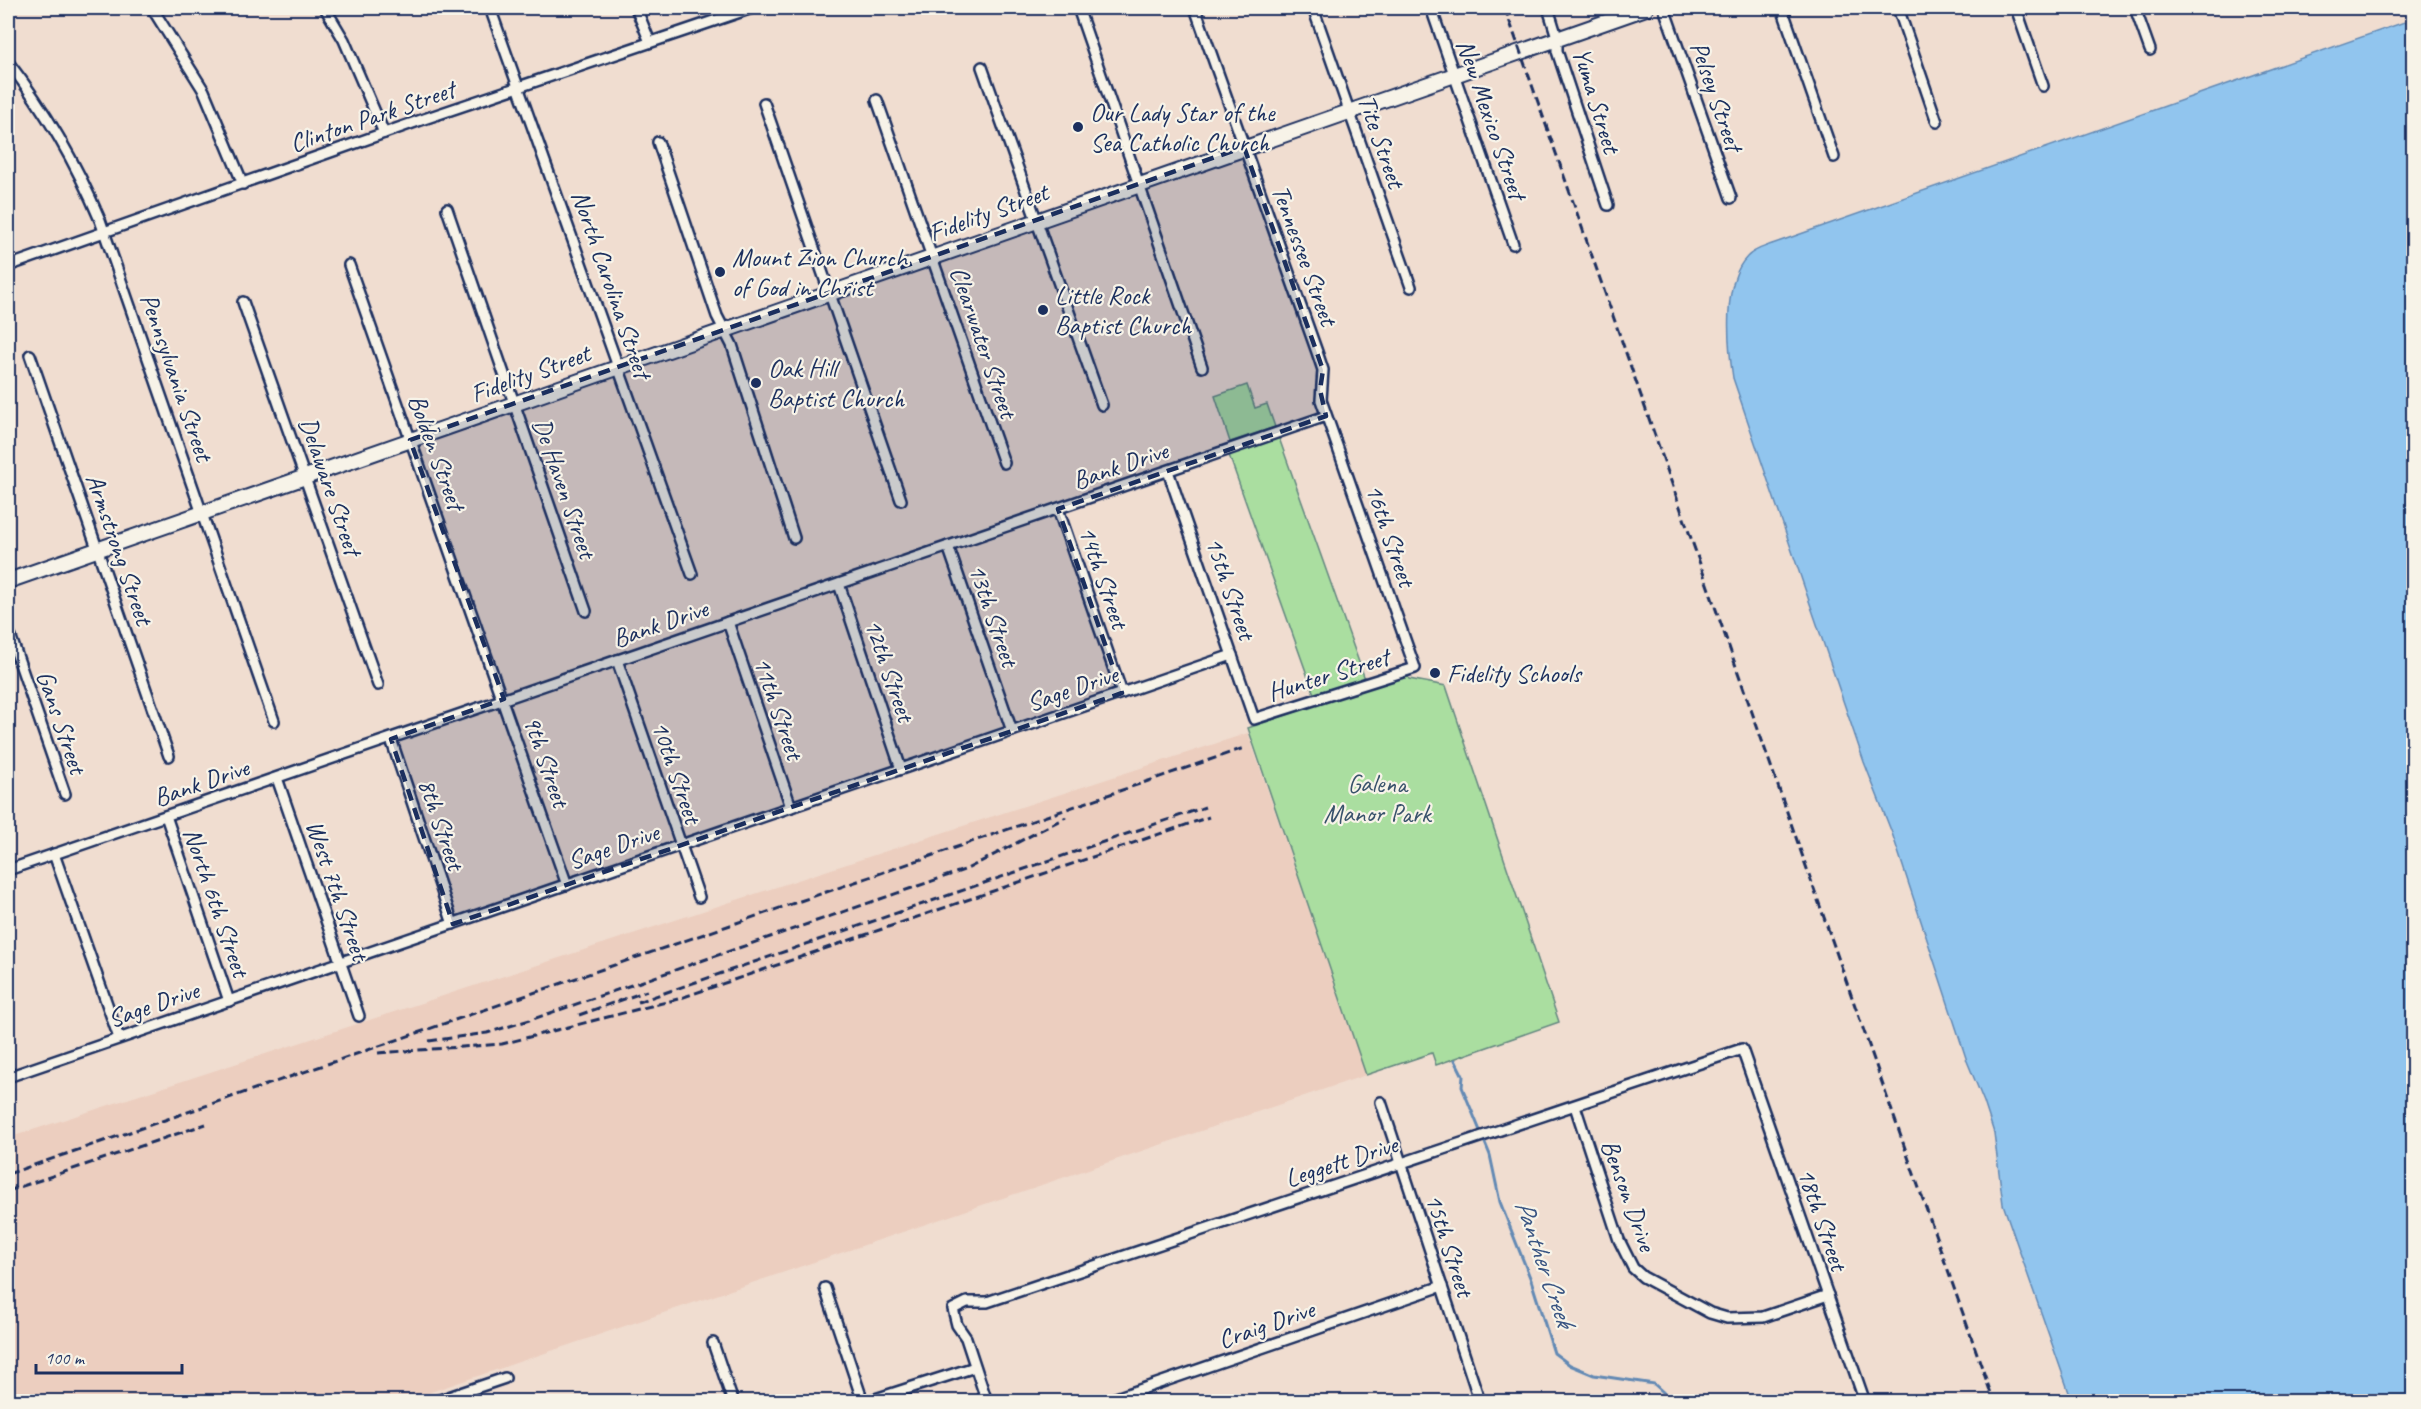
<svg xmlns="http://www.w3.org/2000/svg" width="2421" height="1409" viewBox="0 0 2421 1409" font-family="Caveat,sans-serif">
<rect width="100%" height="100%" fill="#f0ddd0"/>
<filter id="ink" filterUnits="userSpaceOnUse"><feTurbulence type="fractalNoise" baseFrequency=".0167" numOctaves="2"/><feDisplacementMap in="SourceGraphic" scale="12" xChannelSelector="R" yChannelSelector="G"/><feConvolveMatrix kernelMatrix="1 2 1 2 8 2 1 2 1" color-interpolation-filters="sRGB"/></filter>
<g filter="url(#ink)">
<polygon fill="#eccebf" points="1248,733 1366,1075 401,1402 8,1401 8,1138"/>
<g fill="#aadea0" stroke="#62867f" stroke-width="1.5">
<polygon points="1247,385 1255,408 1267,404 1275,427 1230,442 1215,396"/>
<polygon points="1279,438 1365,679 1315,697 1229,455"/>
<polygon points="1407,674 1409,679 1446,686 1559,1022 1436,1065 1432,1053 1366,1075 1248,728"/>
</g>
<path fill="#91c5ee" stroke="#6289b4" stroke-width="1.5" d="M2413 19V1401H2072L2003 1204 1994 1133 1984 1102 1967 1061 1892 833 1864 762 1733 378C1728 346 1722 282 1747 257 1753 250 1764 247 1772 244Z"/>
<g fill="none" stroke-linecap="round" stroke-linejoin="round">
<polyline stroke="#6289b4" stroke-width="3" points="1455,1060 1463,1076 1462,1087 1490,1155 1500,1202 1531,1280 1554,1353 1570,1365 1594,1375 1654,1384 1674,1402"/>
<g stroke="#1b2f5e" stroke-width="14">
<g id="minor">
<polyline points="152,8 204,91 243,184"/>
<polyline points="325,8 344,40 384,133"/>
<polyline points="490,8 692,574"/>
<polyline points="636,8 650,42"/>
<polyline points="1078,8 1202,367"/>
<polyline points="1313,8 1411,287"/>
<polyline points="1431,8 1513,244"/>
<polyline points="1548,8 1557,37 1557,51 1608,205"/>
<polyline points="1664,8 1731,198"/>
<polyline points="1782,8 1834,157"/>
<polyline points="1898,8 1937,122"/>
<polyline points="2016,8 2043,86"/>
<polyline points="2135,8 2150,50"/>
<path d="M8 62C46 111 76 163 100 220L274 721"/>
<polyline points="982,67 1102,405"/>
<polyline points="877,100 1004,463"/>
<polyline points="764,103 901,500"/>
<polyline points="658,142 717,316 732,345 794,538"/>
<polyline points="447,209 586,611"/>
<polyline points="349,265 567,885"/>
<polyline points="8,266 424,119 752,8"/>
<polyline points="243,302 378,685"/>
<polyline points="30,355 169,756"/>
<polyline points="1168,471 1254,719 1415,668 1321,400 1323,370 1317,352 1195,8"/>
<polyline points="1058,509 1122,693"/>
<polyline points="948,546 1012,731"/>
<polyline points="839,584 901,769"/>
<polyline points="728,622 791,807"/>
<polyline points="8,629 65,794"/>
<polyline points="617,660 699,897"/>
<polyline points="391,739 453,924"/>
<polyline points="277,778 359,1016"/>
<polyline points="166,816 229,1001"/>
<polyline points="54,854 119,1038"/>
<polyline points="8,870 1326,416"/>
<polyline points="8,1077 1232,655"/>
<polyline points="1381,1102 1480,1402"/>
<polyline points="1575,1106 1619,1240 1633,1268 1643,1277 1710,1313 1727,1318 1763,1317 1828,1295"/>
<polyline points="825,1288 863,1402"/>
<polyline points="713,1343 733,1402"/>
<polyline points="434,1402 505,1378"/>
<polyline points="866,1402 975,1367"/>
<polyline points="987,1402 966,1338 957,1325 953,1309 967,1302 987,1302 1742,1049 1865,1402"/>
<polyline points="1104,1402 1442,1286"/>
</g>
</g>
<g stroke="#1b2f5e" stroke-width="18">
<polyline id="secondary" points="8,581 1646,8"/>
</g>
<use href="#minor" stroke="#f7f3e8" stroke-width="9"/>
<use href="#secondary" stroke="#f7f3e8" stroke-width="14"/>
<g stroke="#1b2f5e" stroke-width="3" stroke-dasharray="9 4.5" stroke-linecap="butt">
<polyline points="1505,8 1994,1402"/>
<polyline points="638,1002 1205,807"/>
<polyline points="579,1015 647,991"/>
<polyline points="429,1041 487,1033 533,1019 967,869 1066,817"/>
<polyline points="378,1053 502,1044 678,999 1209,817"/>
<polyline points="8,1174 1244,748"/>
<polyline points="8,1191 206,1124"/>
</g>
</g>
</g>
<path fill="#1b2f5e" fill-opacity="0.2" stroke="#1b2f5e" stroke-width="4.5" stroke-dasharray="12 8" stroke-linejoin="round" d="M1244 147 1323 370 1320 390 1326 416 1058 509 1122 693 453 924 391 739 504 699 410 440Z"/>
<g fill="#1b2f5e" stroke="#f7f3e8" stroke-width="2">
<circle cx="1078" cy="127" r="6"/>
<circle cx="720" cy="272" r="6"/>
<circle cx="1043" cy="310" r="6"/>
<circle cx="756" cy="383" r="6"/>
<circle cx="1435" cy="673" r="6"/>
</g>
<g text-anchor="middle" stroke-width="4.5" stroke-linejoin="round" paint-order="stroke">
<g font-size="26" fill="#1b2f5e" stroke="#f7f3e8">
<text transform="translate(1717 96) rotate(71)" y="9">Pelsey Street</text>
<text transform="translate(1597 100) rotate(73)" y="9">Yuma Street</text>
<text transform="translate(372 116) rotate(-19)" y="9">Clinton Park Street</text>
<text transform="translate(1492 119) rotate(71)" y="9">New Mexico Street</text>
<text transform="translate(1382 141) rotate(71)" y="9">Tite Street</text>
<text transform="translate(988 212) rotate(-20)" y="9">Fidelity Street</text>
<text transform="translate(1305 255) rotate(70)" y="9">Tennessee Street</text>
<text transform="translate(612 284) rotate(71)" y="9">North Carolina Street</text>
<text transform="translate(984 342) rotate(71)" y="9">Clearwater Street</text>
<text transform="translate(530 373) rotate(-20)" y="9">Fidelity Street</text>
<text transform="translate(177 377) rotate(71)" y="9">Pennsylvania Street</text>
<text transform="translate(437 452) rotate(70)" y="9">Bolden Street</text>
<text transform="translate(1120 465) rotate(-19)" y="9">Bank Drive</text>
<text transform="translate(331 486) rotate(71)" y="9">Delaware Street</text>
<text transform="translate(565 488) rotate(71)" y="9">De Haven Street</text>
<text transform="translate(1391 535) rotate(71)" y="9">16th Street</text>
<text transform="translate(120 549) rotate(71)" y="9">Armstrong Street</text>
<text transform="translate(1104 577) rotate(71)" y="9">14th Street</text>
<text transform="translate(1231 588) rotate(71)" y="9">15th Street</text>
<text transform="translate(994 615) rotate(71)" y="9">13th Street</text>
<text transform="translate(660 623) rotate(-19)" y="9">Bank Drive</text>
<text transform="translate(890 670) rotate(71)" y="9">12th Street</text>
<text transform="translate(1328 674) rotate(-17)" y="9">Hunter Street</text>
<text transform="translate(1072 688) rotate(-19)" y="9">Sage Drive</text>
<text transform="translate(779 708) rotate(71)" y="9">11th Street</text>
<text transform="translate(62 722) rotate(71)" y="9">Gans Street</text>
<text transform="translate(547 761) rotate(71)" y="9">9th Street</text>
<text transform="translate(677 772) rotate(71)" y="9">10th Street</text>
<text transform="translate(201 782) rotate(-19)" y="9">Bank Drive</text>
<text transform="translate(442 824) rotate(71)" y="9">8th Street</text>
<text transform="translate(613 846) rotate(-19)" y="9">Sage Drive</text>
<text transform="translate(338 890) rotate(71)" y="9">West 7th Street</text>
<text transform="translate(217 902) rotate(71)" y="9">North 6th Street</text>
<text transform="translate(153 1004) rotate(-19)" y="9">Sage Drive</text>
<text transform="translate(1341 1161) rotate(-18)" y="9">Leggett Drive</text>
<text transform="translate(1629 1195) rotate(70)" y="9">Benson Drive</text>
<text transform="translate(1823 1219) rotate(71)" y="9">18th Street</text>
<text transform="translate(1450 1245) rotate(72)" y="9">15th Street</text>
<text transform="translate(1266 1324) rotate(-19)" y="9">Craig Drive</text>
</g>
<g font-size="26" fill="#1b2f5e" stroke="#f7f3e8" text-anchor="start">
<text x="1090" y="121">Our Lady Star of the<tspan x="1090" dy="30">Sea Catholic Church</tspan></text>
<text x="732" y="266">Mount Zion Church<tspan x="732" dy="30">of God in Christ</tspan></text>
<text x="1055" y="304">Little Rock<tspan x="1055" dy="30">Baptist Church</tspan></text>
<text x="768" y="377">Oak Hill<tspan x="768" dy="30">Baptist Church</tspan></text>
<text x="1447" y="682">Fidelity Schools</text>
</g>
<g font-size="26" fill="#38526b" stroke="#f7f3e8">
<text x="1377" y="792">Galena<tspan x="1377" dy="30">Manor Park</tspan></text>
</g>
<g font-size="27" font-style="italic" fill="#385482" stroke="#f7f3e8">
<text transform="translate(1545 1263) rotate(71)" y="9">Panther Creek</text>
</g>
</g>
<rect width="2421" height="1409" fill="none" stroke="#f7f3e8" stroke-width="30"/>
<rect x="15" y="15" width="2391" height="1379" fill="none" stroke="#1b2f5e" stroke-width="2" filter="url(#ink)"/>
<path d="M36 1364v9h146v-9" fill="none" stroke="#1b2f5e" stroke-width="3"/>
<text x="45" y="1364" font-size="18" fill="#1b2f5e" stroke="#f7f3e8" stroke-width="4.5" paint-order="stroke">100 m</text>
</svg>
